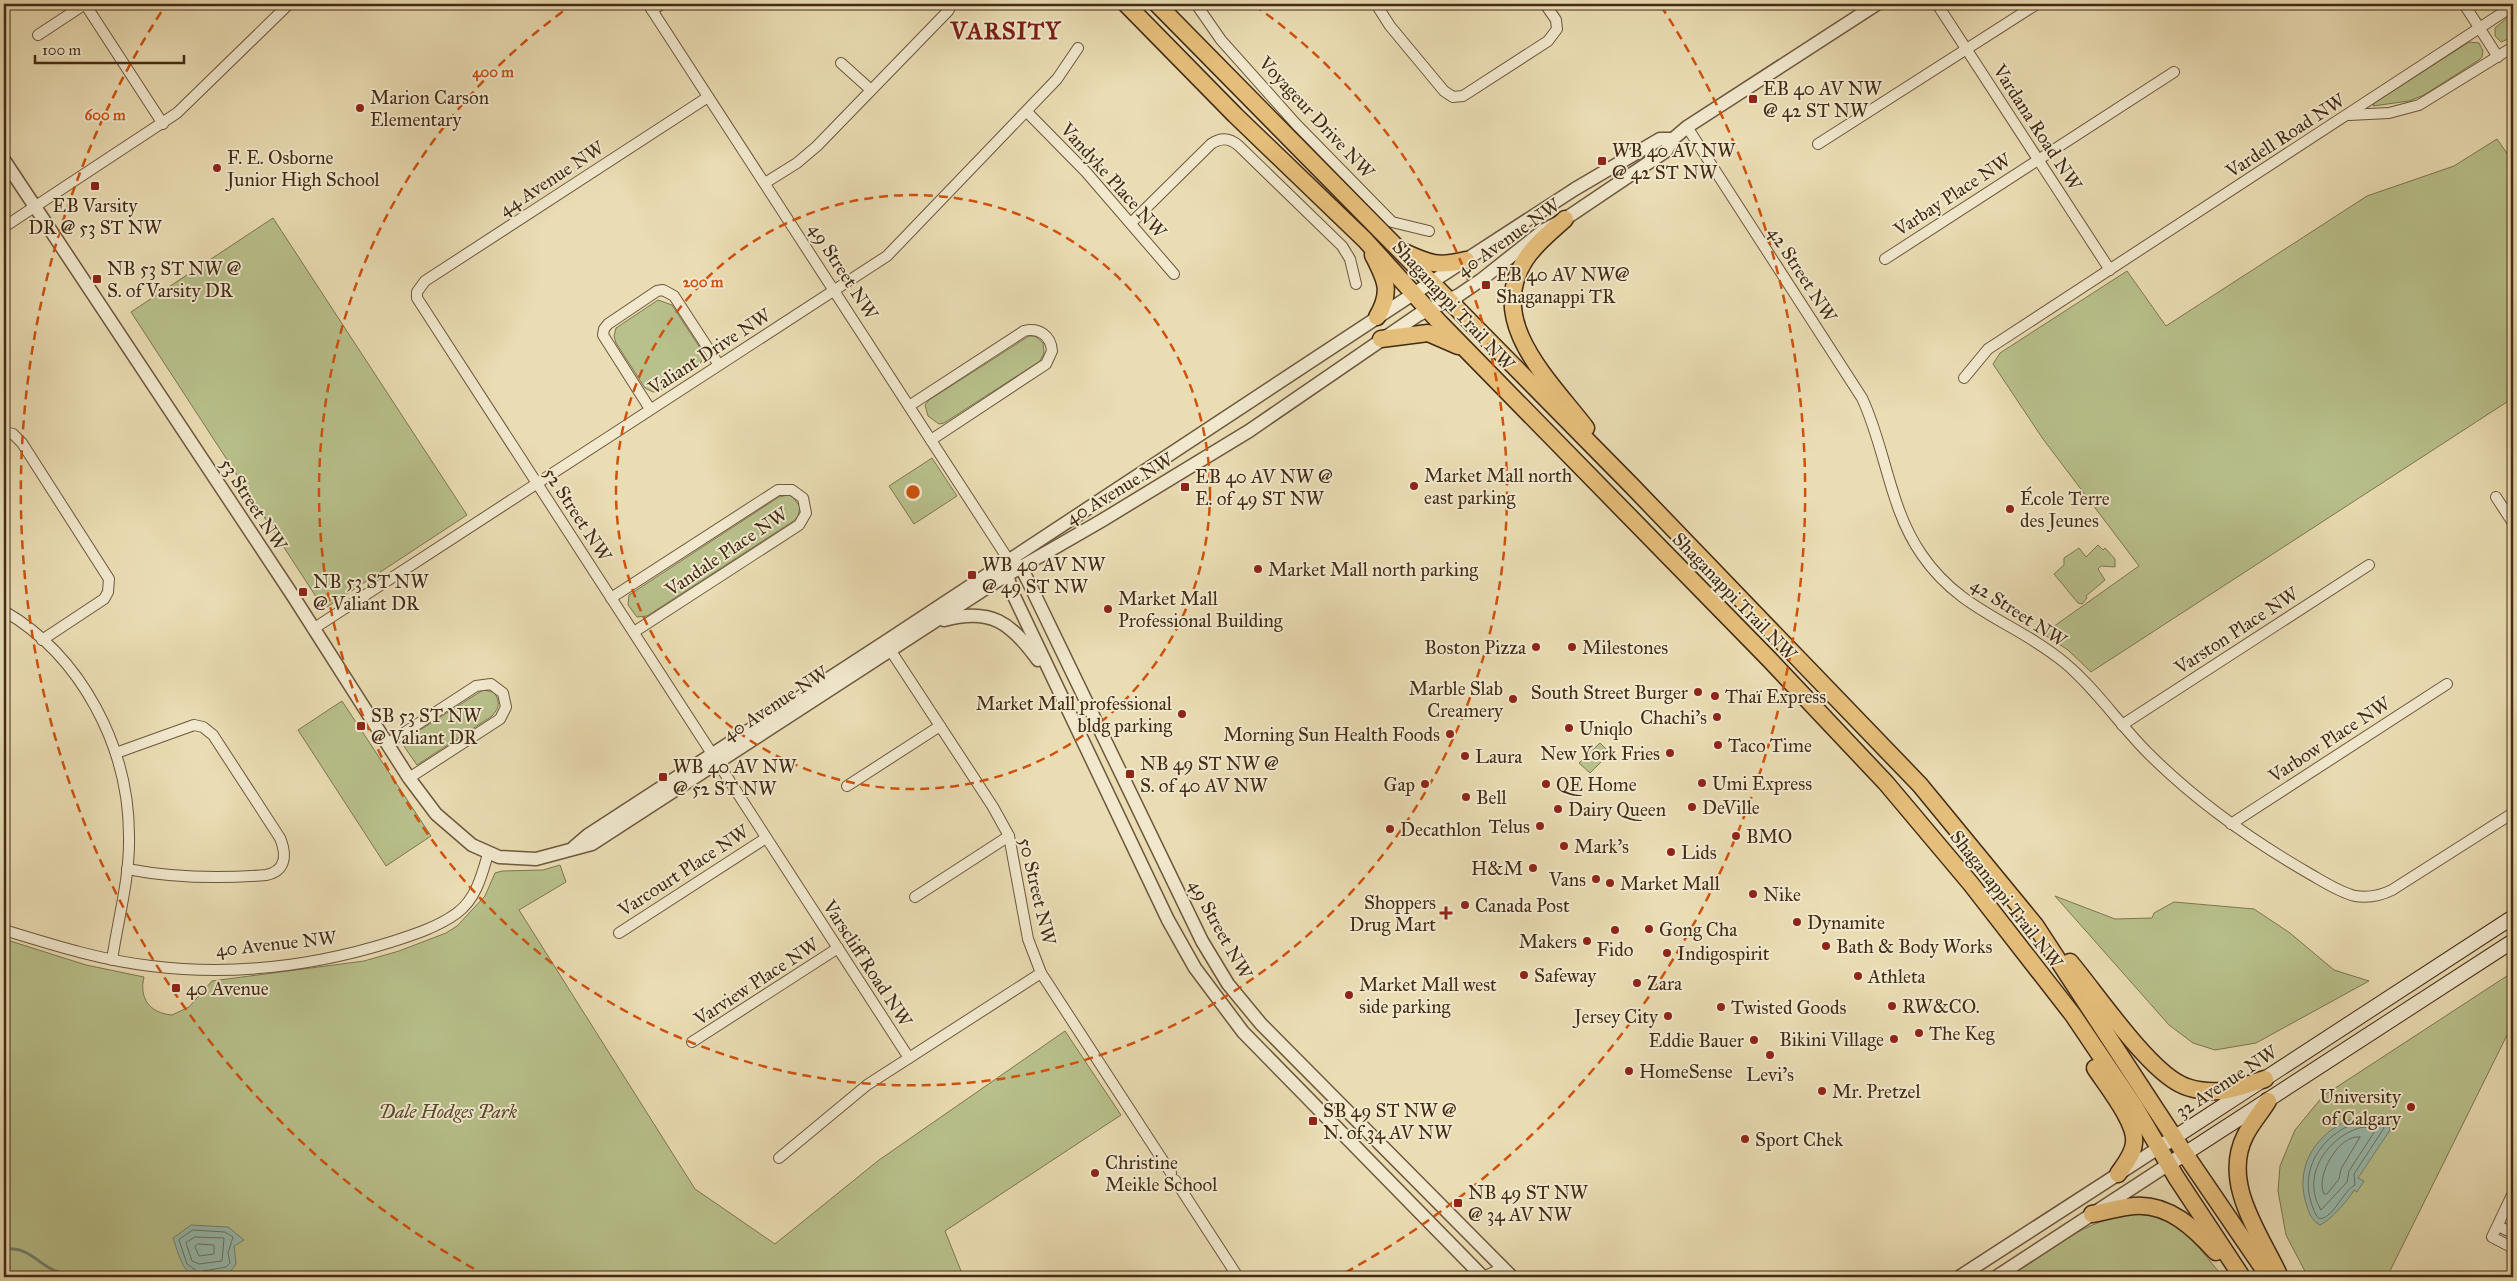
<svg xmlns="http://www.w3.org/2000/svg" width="2517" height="1281" viewBox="0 0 2517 1281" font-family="'IM FELL Great Primer',serif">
<rect width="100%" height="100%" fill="#eadcb3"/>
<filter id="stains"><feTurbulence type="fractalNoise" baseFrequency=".004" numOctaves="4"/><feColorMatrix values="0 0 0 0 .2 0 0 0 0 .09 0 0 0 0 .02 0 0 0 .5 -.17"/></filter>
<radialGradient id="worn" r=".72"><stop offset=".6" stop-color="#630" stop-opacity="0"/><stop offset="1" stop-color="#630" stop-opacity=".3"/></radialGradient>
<g fill="#b8c08b" stroke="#7e7650">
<polygon points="2513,13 2513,37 2501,42 2495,36 2495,28"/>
<polygon points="2469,42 2479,43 2483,51 2482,57 2479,60 2424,95 2409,101 2373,106 2374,103"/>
<polygon points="2497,139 2513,162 2513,398 2091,672 2068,650 2043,634 2139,566 2043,439 1993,364 2000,353 2127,271 2166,326 2367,196 2454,166"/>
<polygon points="273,218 467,515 324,609 131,312"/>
<polygon points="658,300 672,305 702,351 703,358 700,364 659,391 653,392 645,388 616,343 614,336 616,328"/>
<polygon points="1029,336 1035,336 1043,343 1044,353 1040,361 944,423 939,424 928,416 925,405 929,400"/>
<polygon points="932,458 957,496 914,524 889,486"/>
<polygon points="788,495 793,497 800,507 798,516 795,520 647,616 637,617 628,605 629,595 779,497"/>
<polygon points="2098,545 2103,550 2105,548 2115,559 2115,567 2101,566 2098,569 2105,580 2086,596 2087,598 2082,604 2078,603 2054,574 2064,565 2064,558 2079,548 2086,557"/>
<path d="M483 690 494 692C500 702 500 707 492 716L417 765 401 742Z"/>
<polygon points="342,701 431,836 386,866 298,730"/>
<polygon points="1600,743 1610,753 1590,773 1579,763"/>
<path d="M560 865 566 882 519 910 695 1189 775 1244 879 1160 1065 1031 1121 1115 945 1231 963 1276 4 1277V939L86 965 144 977C139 998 149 1013 172 1015L189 1007 212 981 364 961 399 951 446 933 457 926 485 896 495 873 502 871 543 870Z"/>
<polygon points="2055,896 2115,919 2152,918 2154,913 2174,902 2254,909 2290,933 2334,970 2369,981 2256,1043 2215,1050 2193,1043 2169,1025"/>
<polygon points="2513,972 2513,1023 2387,1277 2308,1277 2286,1235 2278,1191 2280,1166 2295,1130 2323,1096"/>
<path d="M2136 1213 2162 1218 2187 1233 2223 1277H2008C2047 1251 2088 1218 2136 1213Z"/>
</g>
<g fill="#98bbaf" stroke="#768171">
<path d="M2362 1116 2384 1117 2389 1123 2390 1130 2358 1178 2364 1181 2357 1192 2354 1190C2349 1199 2330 1221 2320 1225 2311 1220 2309 1213 2306 1203 2293 1161 2323 1125 2362 1116Z"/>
<path d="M191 1225 228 1227 244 1240 234 1246 236 1264 229 1273C185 1276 187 1280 173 1238Z"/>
</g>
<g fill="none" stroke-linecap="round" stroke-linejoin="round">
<g stroke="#6e7362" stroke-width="1">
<path d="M2363 1121 2381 1122 2384 1128 2354 1174 2355 1185C2342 1192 2335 1216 2320 1219 2315 1216 2313 1208 2311 1202 2299 1165 2327 1129 2363 1121Z"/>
<path d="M2363 1127 2373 1128 2375 1131 2349 1171 2347 1182 2321 1210C2300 1176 2328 1135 2363 1127Z"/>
<path d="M2360 1137 2341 1169 2339 1179 2327 1194H2324C2315 1176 2339 1134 2360 1137Z"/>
<polygon points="193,1230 225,1232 233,1237 228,1253 230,1263 226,1267 198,1272 187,1264 179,1240"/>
<polygon points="195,1237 224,1238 222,1261 199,1264 192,1261 186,1243"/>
<polygon points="198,1244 214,1245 214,1254 199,1256 195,1247"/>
</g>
<path stroke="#768171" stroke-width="3" d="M4 1249C32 1247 36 1264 58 1272 65 1275 74 1276 82 1277"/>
<g stroke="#6d573c" stroke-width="12">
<g id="minor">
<polyline points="85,4 163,124"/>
<polyline points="648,4 1008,559"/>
<polyline points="1196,4 1221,40 1296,124 1392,222 1429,231"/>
<polyline points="1376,4 1390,26 1444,91 1453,97 1463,96 1548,41 1557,29 1556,20 1545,4"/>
<polyline points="1937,4 2110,270"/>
<polyline points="2464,4 2498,57"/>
<polyline points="652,10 662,4"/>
<polyline points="38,35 85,4"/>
<polyline points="841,63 871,90"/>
<polyline points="708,97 425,281 417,292 417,298 909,1058"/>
<polyline points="1027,112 1086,172 1174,274"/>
<polyline points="2349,115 2389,113 2419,105 2513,47"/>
<path d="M1687 127 1862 398C1886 449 1889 508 1922 555 1961 612 2016 622 2065 663 2096 689 2119 724 2148 753 2196 801 2251 840 2310 874 2324 882 2339 892 2355 896 2368 898 2380 896 2392 890L2513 813"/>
<polyline points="1818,144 2037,4"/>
<polyline points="765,183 797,163 817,146 948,11 952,4"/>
<path d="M1131 223 1211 144C1221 137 1230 138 1239 146L1342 246 1350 259 1356 284"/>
<polyline points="4,227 177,113 289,4"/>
<polyline points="1885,259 2174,72"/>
<polyline points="1964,378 1988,349 2513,6"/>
<path d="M909 406 1024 331C1039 327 1051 336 1052 351L1046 364 931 440"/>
<polyline points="650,409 603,335 604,329 608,324 657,291 663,290 674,296 719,365"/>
<polyline points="4,432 13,434 22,443 109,579 108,592 104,599 42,640"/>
<polyline points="2496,497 2513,523"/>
<polyline points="611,598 778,490 792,490 803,498 806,513 799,525 634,632"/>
<path d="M4 611C82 656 129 748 129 836 130 878 118 919 112 960"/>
<polyline points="313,629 887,256 1057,79 1078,48"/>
<polyline points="887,645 993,807 1009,836 1028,939 1041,973 1171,1173"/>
<polyline points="2122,725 2369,565"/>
<polyline points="387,744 476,686 491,684 503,693 506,707 500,719 409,778"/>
<path d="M116 753 194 725 203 727 213 735 280 838C287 855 286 871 266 875 218 879 174 878 127 869"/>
<polyline points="847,786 940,726"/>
<polyline points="2231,824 2447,684"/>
<polyline points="915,897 1009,836"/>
<path d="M4 930C53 945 100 960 151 966 232 976 314 966 391 942 413 935 438 927 457 913 476 899 482 875 488 854"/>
<polyline points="619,933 766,838"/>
<polyline points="692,1042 838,948"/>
<polyline points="779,1158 867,1085 1041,973"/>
<polyline points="1175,1180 1238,1277"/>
<polyline points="2513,1193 2492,1237 2513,1248"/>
<polyline points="2498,1226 2513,1233"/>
<polyline points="1483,1277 1503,1268"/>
</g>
</g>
<g stroke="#6d573c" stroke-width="15">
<g id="tertiary">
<polyline points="4,160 293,596 409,778 436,814 472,845 499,857 536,859 592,844 997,581 1101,521 1249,431 1418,315 1459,295 1481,280 1544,230 1565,219 1666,151 1673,139 1687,127 1877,4"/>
<polyline points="1015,563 1021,567 1030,585 1202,941 1228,984 1261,1024 1512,1277"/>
<polyline points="1008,567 1007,575 1013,594 1168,920 1195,968 1243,1032 1483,1277"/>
<path d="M944 620C991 607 1011 623 1038 660"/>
<polyline points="574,847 588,835 885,642 1404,300 1575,189 1660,139 1673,139"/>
<polyline points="1959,1277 2160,1147"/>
<polyline points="1996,1277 2169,1164"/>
</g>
</g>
<g stroke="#432b15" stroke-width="16">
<g id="secondary">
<polyline points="2166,1143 2513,917"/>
<polyline points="2169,1164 2513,941"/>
</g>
</g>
<g stroke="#432b15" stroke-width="19">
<g id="primary">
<polyline points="1126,4 1235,115 1365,240 1440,323 1768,658 1886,783 1971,884 2073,1015 2135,1107 2176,1177 2242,1277"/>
<polyline points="1157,4 1631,485 1920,785 2035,925 2185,1154 2269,1277"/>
<path d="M1565 219C1551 232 1535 244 1525 260 1485 322 1551 382 1586 428"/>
<path d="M1404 252C1430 264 1438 267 1466 260"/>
<path d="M1373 255C1386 280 1392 292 1377 317"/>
<polyline points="1381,339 1428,333 1458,346"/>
<path d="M2070 962C2096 993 2146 1067 2180 1084 2191 1090 2208 1092 2221 1091 2235 1090 2251 1083 2265 1079"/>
<path d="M2095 1068C2106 1085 2137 1123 2134 1143 2133 1155 2124 1165 2118 1174"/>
<path d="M2268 1101C2261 1113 2251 1123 2245 1136 2221 1184 2261 1235 2280 1277"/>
<path d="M2092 1214C2106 1212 2120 1207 2134 1206 2169 1203 2195 1229 2216 1252"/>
</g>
</g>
<use href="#minor" stroke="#f1e8ce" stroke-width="10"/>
<use href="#tertiary" stroke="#f1e8ce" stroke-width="12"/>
<use href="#secondary" stroke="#f1e8ce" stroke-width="14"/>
<use href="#primary" stroke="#e5be7a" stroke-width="16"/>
</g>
<g fill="none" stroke="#cf520d" stroke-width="2.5" stroke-dasharray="9 6">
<circle cx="913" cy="492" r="297"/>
<path d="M1254 5A594 594 0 1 1 572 5"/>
<path d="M487 1276A892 892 0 0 1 165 6M1661 6A892 892 0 0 1 1339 1276"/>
</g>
<g fill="#8f2418" stroke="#f1e8ce" stroke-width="2">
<rect x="1748" y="94" width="10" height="10" rx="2.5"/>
<circle cx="360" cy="108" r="5"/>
<rect x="1597" y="156" width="10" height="10" rx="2.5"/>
<circle cx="217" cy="168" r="5"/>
<rect x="90" y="181" width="10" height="10" rx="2.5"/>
<rect x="92" y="274" width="10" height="10" rx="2.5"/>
<rect x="1481" y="280" width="10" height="10" rx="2.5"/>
<circle cx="1414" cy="486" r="5"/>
<rect x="1180" y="482" width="10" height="10" rx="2.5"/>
<circle cx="2010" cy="509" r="5"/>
<circle cx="1258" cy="569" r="5"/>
<rect x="967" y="570" width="10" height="10" rx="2.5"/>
<rect x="298" y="587" width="10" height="10" rx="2.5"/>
<circle cx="1108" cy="609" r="5"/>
<circle cx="1536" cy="647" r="5"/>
<circle cx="1572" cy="647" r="5"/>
<circle cx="1698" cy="692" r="5"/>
<circle cx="1715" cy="696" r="5"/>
<circle cx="1513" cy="699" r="5"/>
<circle cx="1182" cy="714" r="5"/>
<circle cx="1717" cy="717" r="5"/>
<rect x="356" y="721" width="10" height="10" rx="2.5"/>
<circle cx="1569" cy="728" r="5"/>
<circle cx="1450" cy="734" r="5"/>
<circle cx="1718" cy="745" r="5"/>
<circle cx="1670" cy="753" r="5"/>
<circle cx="1465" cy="756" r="5"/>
<rect x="1125" y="769" width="10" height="10" rx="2.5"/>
<rect x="658" y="772" width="10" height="10" rx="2.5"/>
<circle cx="1702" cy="783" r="5"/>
<circle cx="1425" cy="784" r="5"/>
<circle cx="1546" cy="784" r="5"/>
<circle cx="1466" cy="797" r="5"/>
<circle cx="1692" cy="807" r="5"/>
<circle cx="1558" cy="809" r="5"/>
<circle cx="1540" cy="826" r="5"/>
<circle cx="1390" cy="829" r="5"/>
<circle cx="1736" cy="836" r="5"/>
<circle cx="1564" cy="846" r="5"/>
<circle cx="1671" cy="852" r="5"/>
<circle cx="1533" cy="868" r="5"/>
<circle cx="1596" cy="879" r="5"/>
<circle cx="1610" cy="883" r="5"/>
<circle cx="1753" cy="894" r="5"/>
<circle cx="1465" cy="905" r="5"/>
<path d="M1443.5 905.5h5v5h5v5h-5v5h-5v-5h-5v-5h5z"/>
<circle cx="1797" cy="922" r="5"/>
<circle cx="1649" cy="929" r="5"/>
<circle cx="1615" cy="930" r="5"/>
<circle cx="1587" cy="941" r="5"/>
<circle cx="1826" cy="946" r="5"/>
<circle cx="1667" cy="953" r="5"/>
<circle cx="1524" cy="975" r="5"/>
<circle cx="1858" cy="976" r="5"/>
<circle cx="1637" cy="983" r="5"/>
<rect x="171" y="983" width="10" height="10" rx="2.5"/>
<circle cx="1349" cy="995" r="5"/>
<circle cx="1892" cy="1006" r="5"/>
<circle cx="1721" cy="1007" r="5"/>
<circle cx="1668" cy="1016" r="5"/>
<circle cx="1919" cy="1033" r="5"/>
<circle cx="1894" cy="1039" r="5"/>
<circle cx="1754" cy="1040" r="5"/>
<circle cx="1770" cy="1055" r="5"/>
<circle cx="1629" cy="1071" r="5"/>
<circle cx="1822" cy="1091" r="5"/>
<circle cx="2411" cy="1107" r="5"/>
<rect x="1308" y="1116" width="10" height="10" rx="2.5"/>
<circle cx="1745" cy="1139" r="5"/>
<circle cx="1095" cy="1173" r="5"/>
<rect x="1453" y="1198" width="10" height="10" rx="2.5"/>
</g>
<g text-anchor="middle" stroke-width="4" stroke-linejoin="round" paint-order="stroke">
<g font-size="19" fill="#432b15" stroke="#f1e8ce" text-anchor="start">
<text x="1763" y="95">EB 40 AV NW<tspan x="1763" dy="22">@ 42 ST NW</tspan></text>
<text x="370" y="104">Marion Carson<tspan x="370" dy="22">Elementary</tspan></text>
<text x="1612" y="157">WB 40 AV NW<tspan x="1612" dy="22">@ 42 ST NW</tspan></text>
<text x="227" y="164">F. E. Osborne<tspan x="227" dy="22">Junior High School</tspan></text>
<text x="95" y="212" text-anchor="middle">EB Varsity<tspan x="95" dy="22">DR @ 53 ST NW</tspan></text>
<text x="107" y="275">NB 53 ST NW @<tspan x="107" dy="22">S. of Varsity DR</tspan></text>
<text x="1496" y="281">EB 40 AV NW@<tspan x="1496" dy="22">Shaganappi TR</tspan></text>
<text x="1424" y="482">Market Mall north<tspan x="1424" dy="22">east parking</tspan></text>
<text x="1195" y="483">EB 40 AV NW @<tspan x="1195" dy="22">E. of 49 ST NW</tspan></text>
<text x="2020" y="505">École Terre<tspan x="2020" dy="22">des Jeunes</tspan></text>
<text x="982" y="571">WB 40 AV NW<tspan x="982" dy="22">@ 49 ST NW</tspan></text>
<text x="1268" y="576">Market Mall north parking</text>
<text x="313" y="588">NB 53 ST NW<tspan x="313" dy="22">@ Valiant DR</tspan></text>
<text x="1118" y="605">Market Mall<tspan x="1118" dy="22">Professional Building</tspan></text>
<text x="1526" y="654" text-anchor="end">Boston Pizza</text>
<text x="1582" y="654">Milestones</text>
<text x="1503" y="695" text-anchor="end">Marble Slab<tspan x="1503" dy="22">Creamery</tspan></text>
<text x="1688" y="699" text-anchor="end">South Street Burger</text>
<text x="1725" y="703">Thaï Express</text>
<text x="1172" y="710" text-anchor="end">Market Mall professional<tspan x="1172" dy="22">bldg parking</tspan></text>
<text x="371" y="722">SB 53 ST NW<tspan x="371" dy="22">@ Valiant DR</tspan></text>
<text x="1707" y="724" text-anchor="end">Chachi's</text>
<text x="1579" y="735">Uniqlo</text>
<text x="1440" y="741" text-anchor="end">Morning Sun Health Foods</text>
<text x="1728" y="752">Taco Time</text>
<text x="1660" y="760" text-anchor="end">New York Fries</text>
<text x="1475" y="763">Laura</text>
<text x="1140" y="770">NB 49 ST NW @<tspan x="1140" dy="22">S. of 40 AV NW</tspan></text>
<text x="673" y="773">WB 40 AV NW<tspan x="673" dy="22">@ 52 ST NW</tspan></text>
<text x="1712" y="790">Umi Express</text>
<text x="1415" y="791" text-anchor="end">Gap</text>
<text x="1556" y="791">QE Home</text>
<text x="1476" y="804">Bell</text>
<text x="1702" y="814">DeVille</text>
<text x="1568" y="816">Dairy Queen</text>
<text x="1530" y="833" text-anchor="end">Telus</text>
<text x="1400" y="836">Decathlon</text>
<text x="1746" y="843">BMO</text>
<text x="1574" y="853">Mark's</text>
<text x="1681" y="859">Lids</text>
<text x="1523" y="875" text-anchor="end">H&amp;M</text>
<text x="1586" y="886" text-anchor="end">Vans</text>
<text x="1620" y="890">Market Mall</text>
<text x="1763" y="901">Nike</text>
<text x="1436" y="909" text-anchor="end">Shoppers<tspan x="1436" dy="22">Drug Mart</tspan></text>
<text x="1475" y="912">Canada Post</text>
<text x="1807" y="929">Dynamite</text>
<text x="1659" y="936">Gong Cha</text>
<text x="1577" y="948" text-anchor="end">Makers</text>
<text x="1836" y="953">Bath &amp; Body Works</text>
<text x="1615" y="956" text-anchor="middle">Fido</text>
<text x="1677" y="960">Indigospirit</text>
<text x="1534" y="982">Safeway</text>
<text x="1868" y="983">Athleta</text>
<text x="1647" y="990">Zara</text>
<text x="1359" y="991">Market Mall west<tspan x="1359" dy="22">side parking</tspan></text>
<text x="186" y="995">40 Avenue</text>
<text x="1902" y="1013">RW&amp;CO.</text>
<text x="1731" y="1014">Twisted Goods</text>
<text x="1658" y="1023" text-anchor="end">Jersey City</text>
<text x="1929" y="1040">The Keg</text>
<text x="1884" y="1046" text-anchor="end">Bikini Village</text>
<text x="1744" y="1047" text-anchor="end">Eddie Bauer</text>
<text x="1639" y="1078">HomeSense</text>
<text x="1770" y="1081" text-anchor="middle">Levi's</text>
<text x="1832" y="1098">Mr. Pretzel</text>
<text x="2401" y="1103" text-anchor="end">University<tspan x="2401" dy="22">of Calgary</tspan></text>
<text x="1323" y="1117">SB 49 ST NW @<tspan x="1323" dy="22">N. of 34 AV NW</tspan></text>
<text x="1755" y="1146">Sport Chek</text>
<text x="1105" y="1169">Christine<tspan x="1105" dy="22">Meikle School</tspan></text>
<text x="1468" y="1199">NB 49 ST NW<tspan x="1468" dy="22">@ 34 AV NW</tspan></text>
</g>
<g font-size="19" fill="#432b15" stroke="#f1e8ce">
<text transform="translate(1317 117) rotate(47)" y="7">Voyageur Drive NW</text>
<text transform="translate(2038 127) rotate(57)" y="7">Vardana Road NW</text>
<text transform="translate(2285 135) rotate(-33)" y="7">Vardell Road NW</text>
<text transform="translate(551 178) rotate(-33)" y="7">44 Avenue NW</text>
<text transform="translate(1114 180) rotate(48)" y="7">Vandyke Place NW</text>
<text transform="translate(1952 194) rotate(-33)" y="7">Varbay Place NW</text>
<text transform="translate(1508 237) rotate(-35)" y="7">40 Avenue NW</text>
<text transform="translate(844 271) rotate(57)" y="7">49 Street NW</text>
<text transform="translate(1803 274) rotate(57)" y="7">42 Street NW</text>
<text transform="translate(1454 305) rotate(47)" y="7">Shaganappi Trail NW</text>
<text transform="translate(709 351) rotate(-33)" y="7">Valiant Drive NW</text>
<text transform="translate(1119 488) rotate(-31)" y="7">40 Avenue NW</text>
<text transform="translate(254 504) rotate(57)" y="7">53 Street NW</text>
<text transform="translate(578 514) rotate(57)" y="7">52 Street NW</text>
<text transform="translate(726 551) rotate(-34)" y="7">Vandale Place NW</text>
<text transform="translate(1735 596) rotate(46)" y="7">Shaganappi Trail NW</text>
<text transform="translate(2019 612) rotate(33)" y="7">42 Street NW</text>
<text transform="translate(2236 630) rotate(-33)" y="7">Varston Place NW</text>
<text transform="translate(775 703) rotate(-33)" y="7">40 Avenue NW</text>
<text transform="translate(2329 739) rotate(-33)" y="7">Varbow Place NW</text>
<text transform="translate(683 870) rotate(-33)" y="7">Varcourt Place NW</text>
<text transform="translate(1038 891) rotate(77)" y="7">50 Street NW</text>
<text transform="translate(2007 899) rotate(52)" y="7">Shaganappi Trail NW</text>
<text transform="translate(1221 929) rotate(61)" y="7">49 Street NW</text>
<text transform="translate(276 943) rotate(-6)" y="7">40 Avenue NW</text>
<text transform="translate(868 963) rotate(57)" y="7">Varscliff Road NW</text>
<text transform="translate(756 981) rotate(-33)" y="7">Varview Place NW</text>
<text transform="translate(2226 1081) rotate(-33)" y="7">32 Avenue NW</text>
</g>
<g font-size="19" font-style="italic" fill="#5a492d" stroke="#f1e8ce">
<text x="448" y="1118">Dale Hodges Park</text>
</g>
<g font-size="24" font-weight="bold" letter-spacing="1" fill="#7a1f14" stroke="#f1e8ce">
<text x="1006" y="39">VARSITY</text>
</g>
</g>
<circle cx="913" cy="492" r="8" fill="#cf520d" stroke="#f1e8ce" stroke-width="2.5"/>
<g font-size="15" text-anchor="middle" font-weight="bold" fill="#cf520d" stroke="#f1e8ce" stroke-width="4" stroke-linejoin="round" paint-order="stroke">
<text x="493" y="77">400 m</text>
<text x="105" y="120">600 m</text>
<text x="703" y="287">200 m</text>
</g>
<rect width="2517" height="1281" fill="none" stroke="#eadcb3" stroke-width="20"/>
<rect x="5" y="5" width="2507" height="1271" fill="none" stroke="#432b15" stroke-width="2.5"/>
<rect x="10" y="10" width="2497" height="1261" fill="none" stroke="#432b15"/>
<path d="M35 55v8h149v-8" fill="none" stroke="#432b15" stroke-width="2.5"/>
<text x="42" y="55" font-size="15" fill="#432b15" stroke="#f1e8ce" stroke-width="4" paint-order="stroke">100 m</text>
<rect width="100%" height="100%" filter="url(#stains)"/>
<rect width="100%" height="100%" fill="url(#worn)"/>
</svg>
